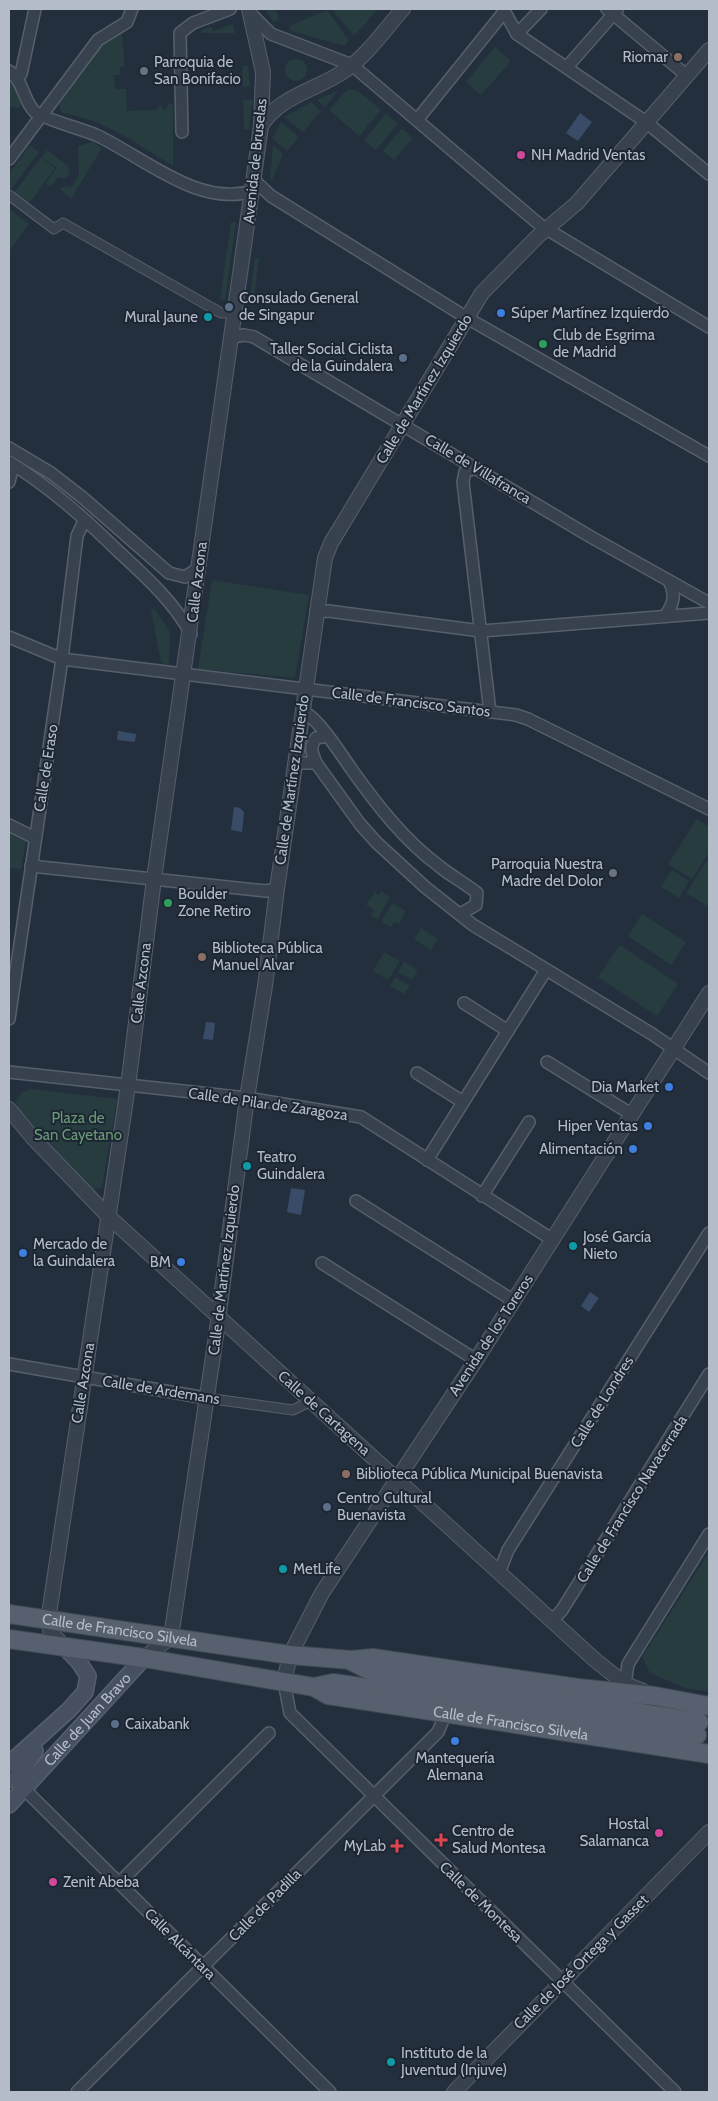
<svg xmlns="http://www.w3.org/2000/svg" width="718" height="2101" viewBox="0 0 718 2101" font-family="Cabin,sans-serif">
<rect width="100%" height="100%" fill="#242f3e"/>
<g fill="#263c3f">
<polygon points="265,9 275,9 280,20 273,22"/>
<polygon points="332,9 378,9 354,36"/>
<polygon points="327,10 349,40 345,46 291,31 289,26"/>
<polygon points="233,24 235,33 202,33 201,30 211,27 213,31"/>
<path d="M122 33 125 67H120V75H114L115 89H126L127 111 155 110 160 105 165 110 170 102 173 106V166C138 145 104 119 62 113L59 104 103 44Z"/>
<polygon points="495,47 511,61 481,95 466,82"/>
<circle cx="296" cy="70" r="11"/>
<polygon points="242,66 248,66 250,86 243,87"/>
<polygon points="9,79 13,83 21,105 18,108 9,106"/>
<polygon points="348,89 358,91 381,110 359,136 329,110"/>
<polygon points="337,91 325,107 317,100"/>
<polygon points="243,100 253,100 249,129 244,130"/>
<polygon points="311,102 321,111 303,132 284,117"/>
<polygon points="386,114 398,124 376,150 364,140"/>
<polygon points="281,122 299,137 287,151 272,138"/>
<polygon points="402,128 413,138 394,160 383,151"/>
<polygon points="93,142 102,148 71,199 59,188 72,186 79,175 78,146"/>
<polygon points="30,145 39,152 11,189 9,187 9,174"/>
<polygon points="273,145 283,154 272,180 270,179"/>
<polygon points="47,150 68,166 70,172 66,179 58,177 50,187 46,183 57,168 42,157"/>
<polygon points="41,157 55,168 29,204 14,193"/>
<polygon points="9,208 29,224 9,251"/>
<polygon points="231,222 236,222 225,300 220,299"/>
<polygon points="255,258 259,259 253,306 249,305"/>
<polygon points="212,580 309,595 295,678 198,669"/>
<polygon points="154,608 170,632 169,662 166,665 161,662 151,611"/>
<polygon points="697,819 709,827 709,852 692,879 668,864"/>
<polygon points="9,833 26,841 21,869 9,868"/>
<polygon points="709,857 709,907 686,893"/>
<polygon points="672,870 689,881 679,898 661,887"/>
<polygon points="381,891 390,897 378,919 371,916 374,910 366,905 375,892 379,895"/>
<polygon points="392,903 406,911 399,924 394,922 391,927 381,922"/>
<polygon points="642,914 686,942 671,965 628,936"/>
<polygon points="421,928 438,939 431,950 414,939"/>
<polygon points="620,945 678,984 657,1016 598,977"/>
<polygon points="384,952 400,961 388,980 373,971"/>
<polygon points="404,962 418,970 412,980 398,972"/>
<polygon points="395,977 410,986 404,994 390,986"/>
<polygon points="31,1089 117,1099 102,1188 92,1189 19,1110 16,1102 22,1092"/>
<polygon points="709,1552 709,1692 685,1688 650,1673 642,1657"/>
</g>
<g fill="#394c67">
<polygon points="580,113 592,122 578,141 566,133"/>
<polygon points="118,731 136,734 135,742 117,740"/>
<polygon points="234,807 240,808 244,812 242,832 231,830"/>
<polygon points="206,1022 215,1023 213,1040 203,1039"/>
<polygon points="291,1188 305,1190 301,1215 287,1212"/>
<polygon points="590,1292 599,1298 589,1312 581,1306"/>
</g>
<g fill="none" stroke-linecap="round" stroke-linejoin="round">
<g stroke="#565f6c" stroke-width="11">
<g id="pedestrian">
<polyline points="9,195 54,229 63,223 221,313 236,313"/>
<polyline points="206,1398 293,1410 311,1401"/>
</g>
</g>
<g stroke="#565f6c" stroke-width="14">
<g id="minor">
<polyline points="503,9 517,34 646,122 709,174"/>
<polyline points="607,9 686,75"/>
<polyline points="251,14 271,34 352,65 540,225 709,327"/>
<polyline points="517,34 541,9"/>
<polyline points="567,67 617,10"/>
<path d="M9 71C24 81 23 101 35 112 44 119 82 129 96 135 142 156 198 208 253 191"/>
<polyline points="17,78 21,74 35,9"/>
<polyline points="417,120 504,12"/>
<polyline points="182,132 180,33 193,23 230,9"/>
<polyline points="9,159 98,40 127,22 132,9"/>
<polyline points="255,181 271,196 467,318 709,456"/>
<polyline points="233,337 244,335 254,337 591,537 709,603"/>
<polyline points="9,448 51,473 82,497 169,573 185,577 199,568"/>
<path d="M9 462C50 487 84 518 118 551 144 575 174 602 191 634"/>
<polyline points="475,468 465,472 463,482 490,712"/>
<polyline points="9,482 13,465"/>
<polyline points="316,612 328,611 481,631 709,613"/>
<path d="M665 616C674 604 676 594 669 581"/>
<polyline points="9,637 62,659 516,715 528,719 709,809"/>
<path d="M303 712C318 717 342 756 352 770 377 805 404 840 439 866 451 876 465 883 477 893L476 905 460 914"/>
<polyline points="296,763 316,763 360,824 377,843 425,887 473,925 652,1034 709,1073"/>
<path d="M316 763C312 753 309 747 316 738L327 736"/>
<polyline points="9,825 35,838"/>
<polyline points="31,866 266,891 277,889"/>
<polyline points="464,1003 508,1031"/>
<polyline points="9,1019 62,659 77,536 83,523 88,522"/>
<polyline points="547,1062 631,1114"/>
<polyline points="9,1072 247,1098 361,1117 553,1240"/>
<polyline points="417,1073 463,1102"/>
<polyline points="427,1160 546,970"/>
<polyline points="482,1196 529,1122"/>
<polyline points="356,1201 514,1301"/>
<polyline points="322,1263 476,1360"/>
<polyline points="9,1364 206,1398"/>
<polyline points="499,1573 508,1550 709,1233"/>
<polyline points="552,1621 562,1610 709,1374"/>
<polyline points="284,1682 290,1713 675,2092"/>
<polyline points="625,1684 628,1664 709,1534"/>
<polyline points="9,1774 330,2092"/>
<polyline points="119,1883 269,1733"/>
<polyline points="77,2092 438,1732 443,1720 441,1713"/>
</g>
</g>
<g stroke="#565f6c" stroke-width="16">
<g id="tertiary">
<path d="M261 126C279 96 317 90 344 71 367 56 385 29 403 9"/>
<polyline points="9,1109 33,1138 108,1216 595,1660 625,1684 643,1691"/>
<polyline points="64,1646 51,1633 48,1621 128,1086 154,879 261,126 263,72 249,9"/>
<polyline points="144,1658 171,1637 216,1336 247,1098 265,986 277,889 325,558 331,543 482,293 537,237 577,203 709,50"/>
<polyline points="284,1682 290,1655 322,1593 476,1360 709,993"/>
<polyline points="454,2092 709,1832"/>
</g>
</g>
<g stroke="#565f6c" stroke-width="18">
<g id="secondary">
<polyline points="9,1764 69,1710 85,1692 88,1676 79,1662 64,1646"/>
<polyline points="15,1780 35,1751"/>
<path id="s1" d="M9 1805 144 1658"/>
</g>
</g>
<g stroke="#414a57" stroke-width="20">
<g id="primary">
<path id="s2" d="M9 1614 290 1655 351 1660 373 1658 578 1688 655 1696 709 1706"/>
<polyline points="9,1639 144,1658 314,1687 333,1683 697,1735"/>
<polyline points="351,1661 373,1672 699,1722"/>
<path id="s3" d="M314 1687 328 1695 709 1754"/>
</g>
</g>
<use href="#pedestrian" stroke="#38414e" stroke-width="9"/>
<use href="#minor" stroke="#38414e" stroke-width="11"/>
<use href="#tertiary" stroke="#38414e" stroke-width="14"/>
<use href="#secondary" stroke="#465061" stroke-width="15"/>
<use href="#primary" stroke="#56606e" stroke-width="18"/>
</g>
<g fill="#8d6e63" stroke="#1d2633" stroke-width="2">
<circle cx="678" cy="57" r="5"/>
<circle cx="202" cy="957" r="5"/>
<circle cx="346" cy="1474" r="5"/>
</g>
<g fill="#6b7280" stroke="#1d2633" stroke-width="2">
<circle cx="144" cy="71" r="5"/>
<circle cx="613" cy="873" r="5"/>
</g>
<g fill="#d1479c" stroke="#1d2633" stroke-width="2">
<circle cx="521" cy="155" r="5"/>
<circle cx="659" cy="1833" r="5"/>
<circle cx="53" cy="1882" r="5"/>
</g>
<g fill="#5c6f8a" stroke="#1d2633" stroke-width="2">
<circle cx="229" cy="307" r="5"/>
<circle cx="403" cy="358" r="5"/>
<circle cx="327" cy="1507" r="5"/>
<circle cx="115" cy="1724" r="5"/>
</g>
<g fill="#3f7fe0" stroke="#1d2633" stroke-width="2">
<circle cx="501" cy="313" r="5"/>
<circle cx="669" cy="1087" r="5"/>
<circle cx="648" cy="1126" r="5"/>
<circle cx="633" cy="1149" r="5"/>
<circle cx="23" cy="1253" r="5"/>
<circle cx="181" cy="1262" r="5"/>
<circle cx="455" cy="1741" r="5"/>
</g>
<g fill="#0f9aa8" stroke="#1d2633" stroke-width="2">
<circle cx="208" cy="317" r="5"/>
<circle cx="247" cy="1166" r="5"/>
<circle cx="573" cy="1246" r="5"/>
<circle cx="283" cy="1569" r="5"/>
<circle cx="391" cy="2062" r="5"/>
</g>
<g fill="#2e9e5b" stroke="#1d2633" stroke-width="2">
<circle cx="543" cy="344" r="5"/>
<circle cx="168" cy="903" r="5"/>
</g>
<g fill="#e0444e" stroke="#1d2633" stroke-width="2">
<path d="M438.5 1832.5h5v5h5v5h-5v5h-5v-5h-5v-5h5z"/>
<path d="M394.5 1838.5h5v5h5v5h-5v5h-5v-5h-5v-5h5z"/>
</g>
<g text-anchor="middle" stroke-width="4" stroke-linejoin="round" paint-order="stroke">
<g font-size="15" fill="#b4bcc9" stroke="#1d2633" text-anchor="start">
<text x="668" y="62" text-anchor="end">Riomar</text>
<text x="154" y="67">Parroquia de<tspan x="154" dy="17">San Bonifacio</tspan></text>
<text x="531" y="160">NH Madrid Ventas</text>
<text x="239" y="303">Consulado General<tspan x="239" dy="17">de Singapur</tspan></text>
<text x="511" y="318">Súper Martínez Izquierdo</text>
<text x="198" y="322" text-anchor="end">Mural Jaune</text>
<text x="553" y="340">Club de Esgrima<tspan x="553" dy="17">de Madrid</tspan></text>
<text x="393" y="354" text-anchor="end">Taller Social Ciclista<tspan x="393" dy="17">de la Guindalera</tspan></text>
<text x="603" y="869" text-anchor="end">Parroquia Nuestra<tspan x="603" dy="17">Madre del Dolor</tspan></text>
<text x="178" y="899">Boulder<tspan x="178" dy="17">Zone Retiro</tspan></text>
<text x="212" y="953">Biblioteca Pública<tspan x="212" dy="17">Manuel Alvar</tspan></text>
<text x="659" y="1092" text-anchor="end">Dia Market</text>
<text x="638" y="1131" text-anchor="end">Hiper Ventas</text>
<text x="623" y="1154" text-anchor="end">Alimentación</text>
<text x="257" y="1162">Teatro<tspan x="257" dy="17">Guindalera</tspan></text>
<text x="583" y="1242">José García<tspan x="583" dy="17">Nieto</tspan></text>
<text x="33" y="1249">Mercado de<tspan x="33" dy="17">la Guindalera</tspan></text>
<text x="171" y="1267" text-anchor="end">BM</text>
<text x="356" y="1479">Biblioteca Pública Municipal Buenavista</text>
<text x="337" y="1503">Centro Cultural<tspan x="337" dy="17">Buenavista</tspan></text>
<text x="293" y="1574">MetLife</text>
<text x="125" y="1729">Caixabank</text>
<text x="455" y="1763" text-anchor="middle">Mantequería<tspan x="455" dy="17">Alemana</tspan></text>
<text x="649" y="1829" text-anchor="end">Hostal<tspan x="649" dy="17">Salamanca</tspan></text>
<text x="452" y="1836">Centro de<tspan x="452" dy="17">Salud Montesa</tspan></text>
<text x="386" y="1851" text-anchor="end">MyLab</text>
<text x="63" y="1887">Zenit Abeba</text>
<text x="401" y="2058">Instituto de la<tspan x="401" dy="17">Juventud (Injuve)</tspan></text>
</g>
<g font-size="15" fill="#b4bcc9" stroke="#1d2633">
<text transform="translate(255 161) rotate(-84)" y="5">Avenida de Bruselas</text>
<text transform="translate(424 389) rotate(-59)" y="5">Calle de Martínez Izquierdo</text>
<text transform="translate(478 469) rotate(31)" y="5">Calle de Villafranca</text>
<text transform="translate(197 582) rotate(-83)" y="5">Calle Azcona</text>
<text transform="translate(411 702) rotate(7)" y="5">Calle de Francisco Santos</text>
<text transform="translate(46 768) rotate(-81)" y="5">Calle de Eraso</text>
<text transform="translate(292 780) rotate(-82)" y="5">Calle de Martínez Izquierdo</text>
<text transform="translate(141 983) rotate(-83)" y="5">Calle Azcona</text>
<text transform="translate(268 1104) rotate(8)" y="5">Calle de Pilar de Zaragoza</text>
<text transform="translate(224 1270) rotate(-83)" y="5">Calle de Martínez Izquierdo</text>
<text transform="translate(491 1335) rotate(-57)" y="5">Avenida de los Toreros</text>
<text transform="translate(83 1383) rotate(-81)" y="5">Calle Azcona</text>
<text transform="translate(161 1390) rotate(9)" y="5">Calle de Ardemans</text>
<text transform="translate(602 1402) rotate(-58)" y="5">Calle de Londres</text>
<text transform="translate(324 1413) rotate(42)" y="5">Calle de Cartagena</text>
<text transform="translate(632 1499) rotate(-58)" y="5">Calle de Francisco Navacerrada</text>
<text dy="5" stroke="none"><textPath href="#s2" startOffset="112">Calle de Francisco Silvela</textPath></text>
<text dy="5" stroke="none"><textPath href="#s1" startOffset="116">Calle de Juan Bravo</textPath></text>
<text dy="5" stroke="none"><textPath href="#s3" startOffset="201">Calle de Francisco Silvela</textPath></text>
<text transform="translate(481 1902) rotate(44)" y="5">Calle de Montesa</text>
<text transform="translate(265 1905) rotate(-45)" y="5">Calle de Padilla</text>
<text transform="translate(180 1944) rotate(45)" y="5">Calle Alcántara</text>
<text transform="translate(581 1962) rotate(-45)" y="5">Calle de José Ortega y Gasset</text>
</g>
<g font-size="15" fill="#6b9a76" stroke="#1d2633">
<text x="78" y="1123">Plaza de<tspan x="78" dy="17">San Cayetano</tspan></text>
</g>
</g>
<rect width="718" height="2101" fill="none" stroke="#b4bcc9" stroke-width="20"/>
</svg>
